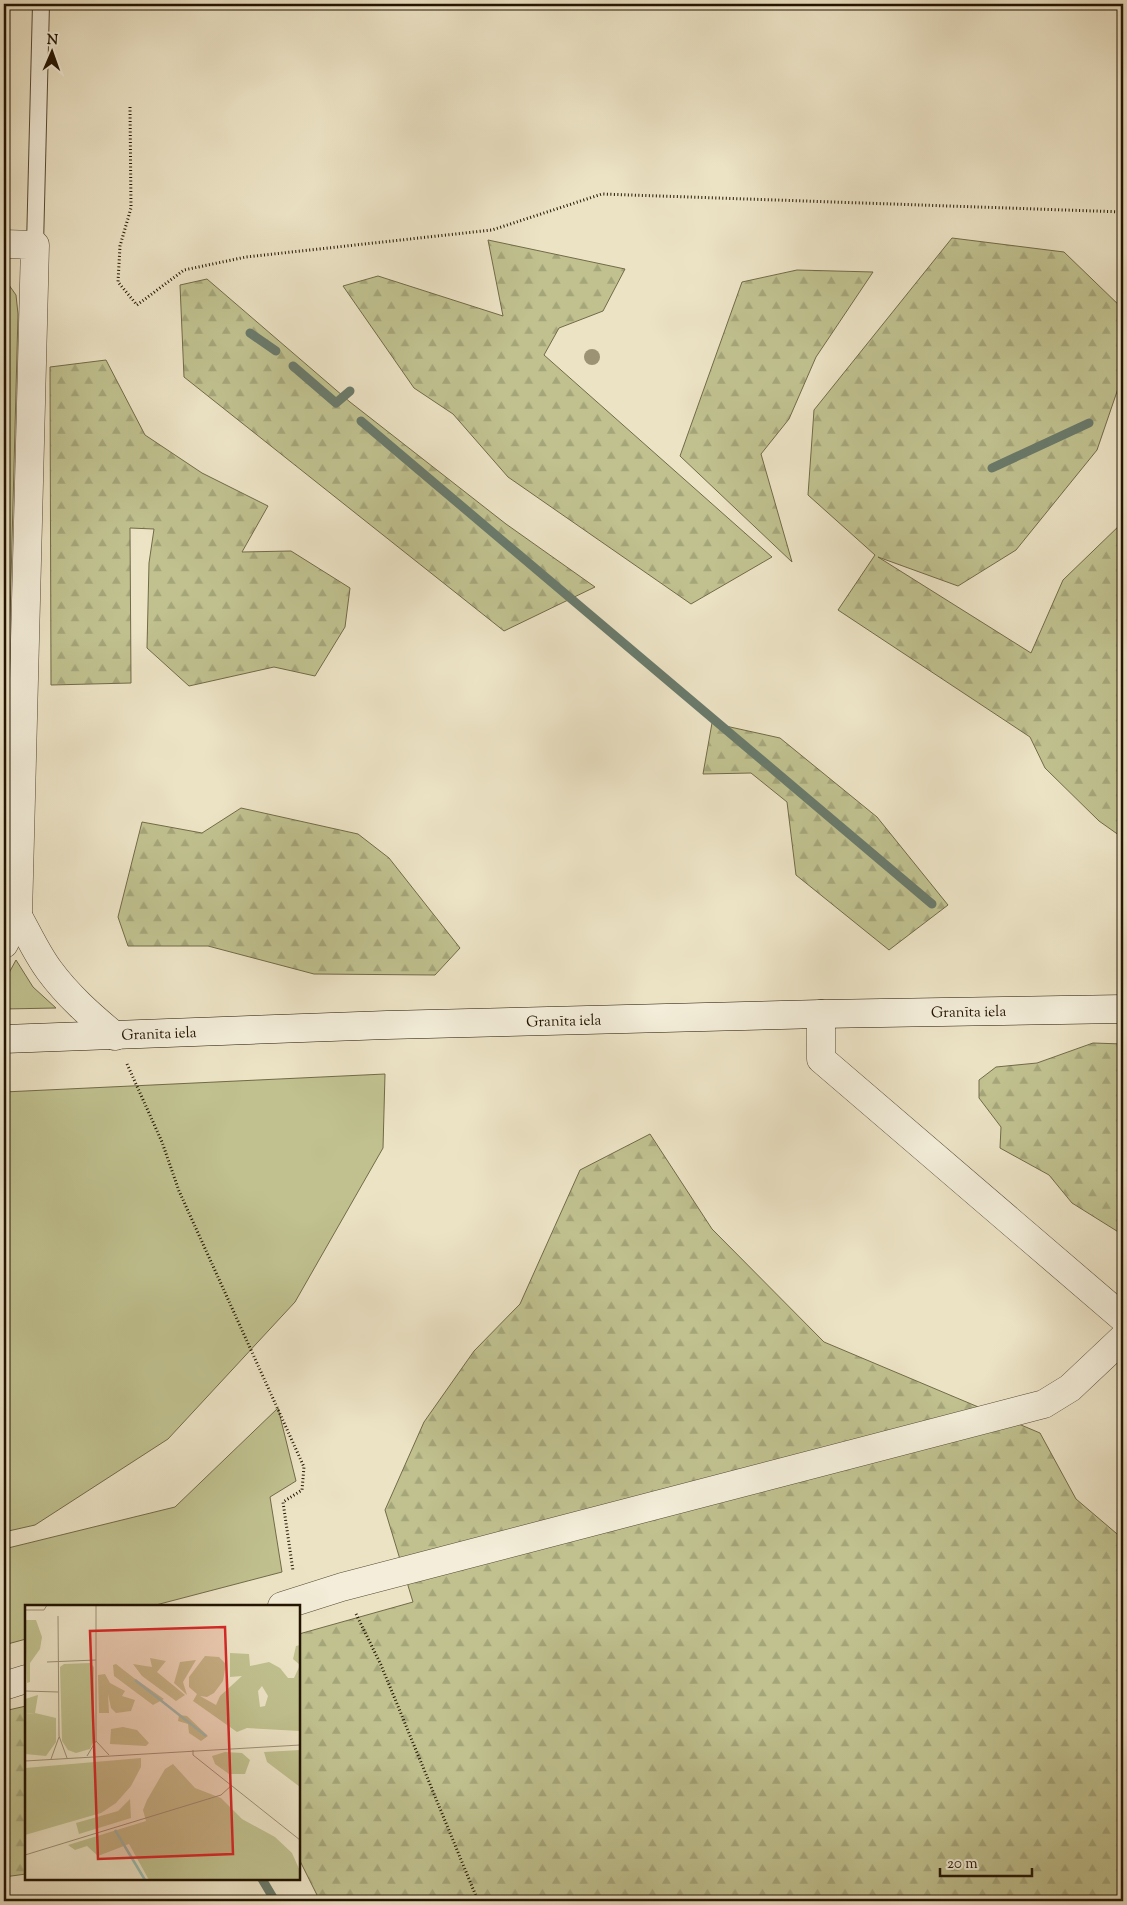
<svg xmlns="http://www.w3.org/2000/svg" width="1127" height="1905" viewBox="0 0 1127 1905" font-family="'Sorts Mill Goudy',serif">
<defs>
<pattern id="forest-firs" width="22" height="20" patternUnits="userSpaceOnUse" patternTransform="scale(1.25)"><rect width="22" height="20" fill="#c0c18f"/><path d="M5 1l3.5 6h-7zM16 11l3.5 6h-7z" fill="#a5a57a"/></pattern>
</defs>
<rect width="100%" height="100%" fill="#ece3c5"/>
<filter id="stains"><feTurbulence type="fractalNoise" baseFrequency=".004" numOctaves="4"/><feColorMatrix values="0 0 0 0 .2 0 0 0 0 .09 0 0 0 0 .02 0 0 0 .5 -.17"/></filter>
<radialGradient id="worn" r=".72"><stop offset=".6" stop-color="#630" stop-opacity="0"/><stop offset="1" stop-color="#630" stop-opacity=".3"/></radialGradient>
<g fill="#c0c18f" stroke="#726a48">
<polygon points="4,278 16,295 18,314 4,846"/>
<polygon points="16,960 33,987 56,1008 4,1009 4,982"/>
<polygon points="385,1074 383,1148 295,1302 168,1439 35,1525 4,1532 4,1092"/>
<polygon points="278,1408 296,1481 270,1497 282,1572 152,1606 26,1606 26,1639 4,1645 4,1549 175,1507"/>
</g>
<g fill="url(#forest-firs)" stroke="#726a48">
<polygon points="952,238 1064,252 1123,309 1123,374 1097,450 1016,550 958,586 878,557 1031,653 1063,580 1123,522 1123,838 1099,821 1045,768 1030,737 838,610 875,555 808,495 814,410"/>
<polygon points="488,240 625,269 603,311 559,328 544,355 772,557 691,604 508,477 453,414 414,388 343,286 378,276 503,316"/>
<polygon points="797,270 873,272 816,357 789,419 761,454 792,562 680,456 742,282"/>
<polygon points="207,279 350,402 506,524 595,587 504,631 184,377 180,285"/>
<polygon points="106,360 145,435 202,473 268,506 242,552 291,551 350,588 345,627 315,676 274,667 189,686 147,648 149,563 154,529 130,528 131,683 51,685 50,367"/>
<polygon points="712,723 780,738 877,817 948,905 889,950 796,875 787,802 751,773 703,774"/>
<polygon points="241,808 358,834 389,858 460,948 435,975 314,974 208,946 128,946 118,917 142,822 202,833"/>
<polygon points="1093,1043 1123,1044 1123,1233 1120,1233 1072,1203 1049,1175 1000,1148 1001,1127 979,1098 979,1080 996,1067 1037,1063"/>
<polygon points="650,1134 712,1229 824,1342 1040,1433 1076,1499 1123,1539 1123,1901 320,1901 299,1859 299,1634 413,1602 385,1510 424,1422 474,1351 520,1304 580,1170"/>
<polygon points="26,1706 26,1874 4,1877 4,1711"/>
</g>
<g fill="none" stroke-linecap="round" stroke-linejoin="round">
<g stroke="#6a7a6b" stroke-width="9">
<polyline points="250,333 276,351"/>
<polyline points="293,366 336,403 350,391"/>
<polyline points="361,421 932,904"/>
<polyline points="992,468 1089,423"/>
<polyline points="262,1879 275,1901"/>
</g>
<g stroke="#554833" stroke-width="18">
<polyline id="service" points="35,245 41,4"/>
</g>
<g stroke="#554833" stroke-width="29">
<g id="minor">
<polyline points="4,244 35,245 18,916 4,944"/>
<path d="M18 916C28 934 37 954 49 970 68 996 91 1016 115 1036"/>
<polyline points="282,1606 342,1587 1044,1404 1070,1388 1123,1338"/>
<polyline points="4,1686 26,1679"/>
</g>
</g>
<g stroke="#554833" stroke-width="29">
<polyline id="tertiary" points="821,1014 821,1059 1123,1318"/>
</g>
<g stroke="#231402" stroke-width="29">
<g id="secondary">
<path id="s1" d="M4 1039 387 1025 821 1014 1123 1009"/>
</g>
</g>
<g stroke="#231402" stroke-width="3" stroke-dasharray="1 2.5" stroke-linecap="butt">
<polyline points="130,107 131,208 120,246 118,282 137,305 184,270 246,257 492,230 602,194 1123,212"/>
<polyline points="127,1064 162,1142 179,1191 304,1467 302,1490 283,1502 293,1571"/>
<polyline points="356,1614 381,1665 478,1901"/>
</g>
<use href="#service" stroke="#f3edd9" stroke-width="16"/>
<use href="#minor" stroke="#f3edd9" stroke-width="28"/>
<use href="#tertiary" stroke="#f3edd9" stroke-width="28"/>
<use href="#secondary" stroke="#f3edd9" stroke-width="28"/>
</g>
<circle fill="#9c9375" cx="592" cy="357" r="8"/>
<g text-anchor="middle" stroke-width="4" stroke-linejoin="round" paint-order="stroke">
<g font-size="15" fill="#231402" stroke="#f3edd9">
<text dy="5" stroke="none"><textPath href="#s1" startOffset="965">Granīta iela</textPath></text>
<text dy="5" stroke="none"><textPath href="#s1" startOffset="560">Granīta iela</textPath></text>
<text dy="5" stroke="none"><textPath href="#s1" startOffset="155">Granīta iela</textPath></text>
</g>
</g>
<g transform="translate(25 1605)">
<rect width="275" height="275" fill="#ece3c5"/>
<path d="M65 58 69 62V135L65 144 51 148 43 145 37 136 35 62 39 59ZM10 108 31 113V137L21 151 0 149V109ZM116 153V162L106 181 91 198 76 208 0 230V163ZM105 194 106 213 54 229 51 218 93 206Z" fill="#c0c18f"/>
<path d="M0 15H11L17 32 15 44 5 58V77L2 78ZM275 40V126L222 123 212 127 168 96 172 89 164 82V72L180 51 194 52 201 59 198 76 189 88 182 92 175 91 191 100 195 91 217 71 205 72V48L224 49 225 61 244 57 255 63 263 73H269L275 60 268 54 271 41ZM237 81 243 91 240 101 235 102 233 86ZM125 53 141 56 132 67 160 90 151 96 117 71 108 59 127 62ZM171 55 158 77 162 90 149 78 155 57ZM91 59 109 73 139 94 128 100 89 71 88 60ZM80 69 85 78 100 86 97 91 110 95 106 106 91 108 86 103 83 89 84 108H74L73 70ZM13 90 10 108 0 109V94ZM154 110 162 111 183 131 176 136 164 128 163 119 153 116ZM98 122 112 125 124 138 121 141 85 139 86 124ZM275 145V182L242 157 239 147ZM200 147 217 148 225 155 220 169H204L190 159 187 151ZM148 159 170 183 196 193 217 214 250 232 267 248 275 266V275H124L104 239 73 251 62 241 50 245 43 240 121 216 118 205 122 195 140 164Z" fill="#c0c18f" fill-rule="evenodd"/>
<path fill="none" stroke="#99beb1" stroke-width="2.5" d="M110 75 181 131M90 225 120 275"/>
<path fill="none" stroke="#9c9077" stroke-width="1" d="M0 5H19L22 0M33 11 34 131 42 153M22 57 71 55M0 86 33 87M71 136 84 150M168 145V150L275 235M62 151 71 136V0M26 154 34 132M0 156 275 140M0 250 196 190 207 180"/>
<path fill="#d62828" fill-opacity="0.15" stroke="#d62828" stroke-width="2.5" d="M200 22 208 249 73 254 65 26Z"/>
<rect width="275" height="275" fill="none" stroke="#231402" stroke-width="2.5"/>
</g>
<rect width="1127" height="1905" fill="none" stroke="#ece3c5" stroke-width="20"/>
<rect x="5" y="5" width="1117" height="1895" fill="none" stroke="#231402" stroke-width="2.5"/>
<rect x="10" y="10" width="1107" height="1885" fill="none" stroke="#231402"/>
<g transform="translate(52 52) rotate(2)" stroke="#f3edd9" stroke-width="4" paint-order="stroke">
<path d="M0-4L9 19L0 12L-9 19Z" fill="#231402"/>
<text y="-8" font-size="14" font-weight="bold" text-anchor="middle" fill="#231402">N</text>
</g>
<path d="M940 1868v8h92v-8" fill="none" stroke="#231402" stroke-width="2.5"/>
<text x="947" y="1868" font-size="15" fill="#231402" stroke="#f3edd9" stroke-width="4" paint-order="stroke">20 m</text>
<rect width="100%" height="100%" filter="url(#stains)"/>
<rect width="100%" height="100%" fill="url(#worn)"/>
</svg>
